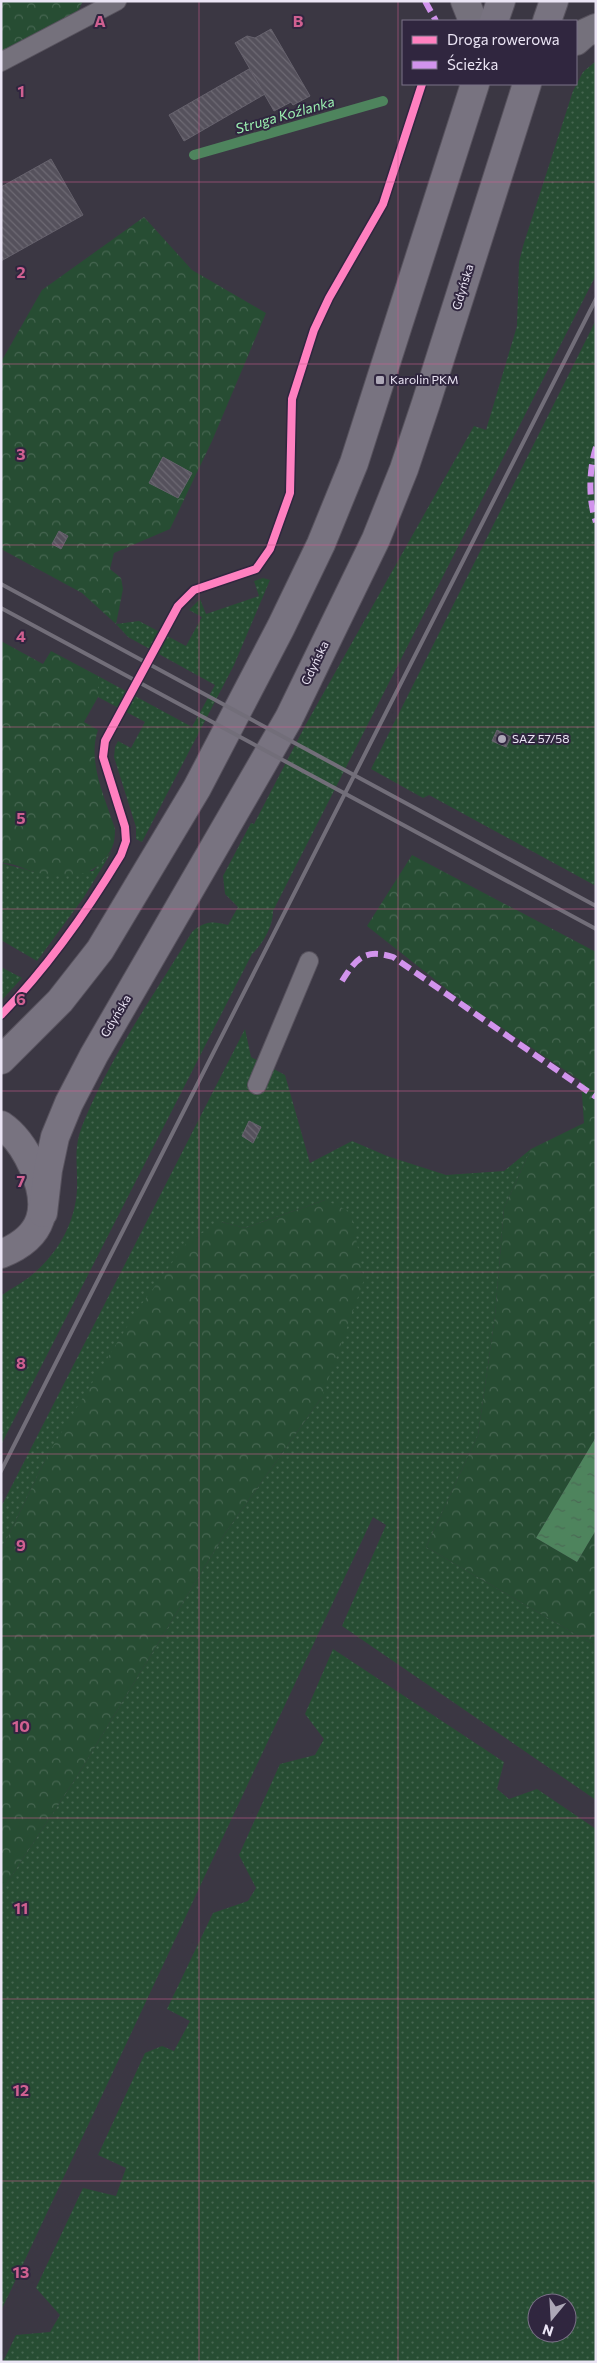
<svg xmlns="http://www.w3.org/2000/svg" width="597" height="2363" viewBox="0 0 597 2363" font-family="Commissioner,sans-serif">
<defs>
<pattern id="grass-dots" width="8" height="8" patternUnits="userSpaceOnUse" patternTransform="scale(1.25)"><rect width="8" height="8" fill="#274d33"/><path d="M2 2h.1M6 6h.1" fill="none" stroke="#466651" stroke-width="1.8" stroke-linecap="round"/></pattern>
<pattern id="forest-crowns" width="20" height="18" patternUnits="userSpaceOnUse" patternTransform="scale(1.25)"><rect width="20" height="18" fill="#274d33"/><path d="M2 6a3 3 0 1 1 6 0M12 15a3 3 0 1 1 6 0" fill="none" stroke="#466651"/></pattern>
<pattern id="water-ripples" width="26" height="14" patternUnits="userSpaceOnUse" patternTransform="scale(1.25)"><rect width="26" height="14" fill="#4e845d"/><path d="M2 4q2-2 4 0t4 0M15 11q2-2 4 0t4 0" fill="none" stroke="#4b6b55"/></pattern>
<pattern id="building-back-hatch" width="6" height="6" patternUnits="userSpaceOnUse" patternTransform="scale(1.25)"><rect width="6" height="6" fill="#55515c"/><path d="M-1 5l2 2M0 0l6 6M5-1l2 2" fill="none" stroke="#6e6a74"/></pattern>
</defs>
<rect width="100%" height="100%" fill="#3b3743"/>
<g fill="url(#grass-dots)" fill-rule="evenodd">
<path d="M596 61V275L273 911C273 926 263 944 252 954L1 1445V1296C11 1288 23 1283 33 1274 58 1253 75 1223 77 1190 78 1161 72 1148 85 1119 112 1054 156 992 192 932 204 921 213 921 228 925L238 907 225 894 223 876 251 823 254 824 305 726 474 426 486 430 517 326 519 262 523 246 573 91 583 72Z"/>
<polygon points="596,320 596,886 429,795 423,798 371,769"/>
<polygon points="263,578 270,580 234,665 142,842 136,839 136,827 114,757 115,747 118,741 131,748 145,722 98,697 98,676 192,727 215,685 128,637 116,624 139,621 186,646 202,617 189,610 200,599 206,614 259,596 254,581"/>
<polygon points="112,851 84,897 37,961 1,940 1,863 35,872 93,871"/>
<polygon points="1,967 22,978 1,1001"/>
<polygon points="245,1029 251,1057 285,1075 310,1163 352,1141 387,1156 446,1175 504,1171 531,1149 504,1208 495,1316 478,1435 426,1547 596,1646 596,1800 342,1626 386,1525 373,1517 1,2311 1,1892 76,1778 226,1532 322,1397 325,1200 245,1228 222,1222 48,1454 1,1551 1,1507"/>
<path d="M333 1649 504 1762 497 1789 509 1799 537 1789 596 1829V2362H3L16 2335 50 2332 60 2315 36 2288 83 2188 116 2196 126 2168 98 2155 145 2053 162 2046 174 2051 190 2021 167 2009 213 1913 248 1901 256 1888 239 1855 280 1764 315 1755 324 1739 305 1714ZM537 2303H567V2333H537Z"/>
</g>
<g fill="url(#forest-crowns)">
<polygon points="1,1 83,1 78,11 1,54"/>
<polygon points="144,217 192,270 266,313 212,441 170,529 114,553 110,569 121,578 123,589 116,624 82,593 1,549 1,362 42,290"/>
<path d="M1 641 43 664 51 651 98 676V697L84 722 98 730C87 762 105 797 115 829 115 845 112 851 101 863 84 880 53 878 31 871 22 868 11 862 1 863Z"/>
<polygon points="412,855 596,952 596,1437 536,1538 577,1562 596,1530 596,1646 426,1547 478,1435 495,1316 504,1208 531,1149 584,1123 581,1081 462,1001 367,926"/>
<polygon points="325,1200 351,1212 364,1280 322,1397 226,1532 76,1778 1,1892 1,1551 48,1454 138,1309 188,1241 222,1222 245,1228"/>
</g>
<polygon fill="url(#water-ripples)" points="596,1437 596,1530 577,1562 536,1538"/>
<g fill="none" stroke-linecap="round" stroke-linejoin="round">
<polyline stroke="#4e845d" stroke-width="10" points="194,155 383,101"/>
</g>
<g fill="url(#building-back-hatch)" stroke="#66626d">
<polygon points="271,29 310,96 293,105 291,102 274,111 235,43 247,36 255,38"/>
<polygon points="249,69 265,94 184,141 169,115"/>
<polygon points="51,159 83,215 1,261 1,187"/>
<polygon points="163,457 192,473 178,498 149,483"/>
<polygon points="59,531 68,536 61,549 52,544"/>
<polygon points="497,730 511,737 506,747 492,741"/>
<polygon points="249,1121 261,1127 253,1143 242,1136"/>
</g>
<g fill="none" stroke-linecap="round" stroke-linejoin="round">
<g stroke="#58535e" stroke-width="20">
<g id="lane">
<polyline points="1,62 117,1"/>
<polyline points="257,1085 309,961"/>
</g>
</g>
<g stroke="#58535e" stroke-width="30">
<g id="street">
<polyline points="465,1 473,21"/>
<polyline points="576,41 585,33 596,28"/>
</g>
</g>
<g stroke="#58535e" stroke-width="30">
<g id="secondary">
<polyline points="494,21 501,1"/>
<polyline points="547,21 554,1"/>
<polyline points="1,1060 60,1001 100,950 197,788 281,627 321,544 354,463 475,84"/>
<path d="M1 1125C16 1135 26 1151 33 1167 51 1208 44 1237 1 1254"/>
<polyline points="43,1213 48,1170 55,1137 69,1103 94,1055 289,718 376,539 404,469 426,403 527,84"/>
</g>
</g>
<use href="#lane" stroke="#75717c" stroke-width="18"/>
<use href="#street" stroke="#75717c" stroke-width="28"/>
<use href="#secondary" stroke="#787380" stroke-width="28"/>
<g stroke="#726e79" stroke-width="4">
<polyline points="1,584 596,906"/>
<polyline points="1,608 596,929"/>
<polyline points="1,1471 596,299"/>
</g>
<g stroke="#d193ec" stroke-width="6" stroke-dasharray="12 6" stroke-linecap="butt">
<polyline points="425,1 436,21"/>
<path d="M596 447C589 470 588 499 596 522"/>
<path d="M342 981C356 959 364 948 393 957L596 1097"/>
</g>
<g stroke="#30263f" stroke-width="11">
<path id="cycleway" d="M1 1015C48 967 86 913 121 855L126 841 125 827 103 757 105 741 178 606 194 590 256 569 270 549 290 493 292 399 314 330 329 298 383 204 422 84"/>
</g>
<use href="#cycleway" stroke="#ff80c0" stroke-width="8"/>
</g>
<path fill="none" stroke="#d06091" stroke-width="1" stroke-opacity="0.55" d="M199 1V2362M398 1V2362M1 182H596M1 364H596M1 545H596M1 727H596M1 909H596M1 1091H596M1 1272H596M1 1454H596M1 1636H596M1 1818H596M1 1999H596M1 2181H596"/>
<g fill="#ada8b7" stroke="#30263f" stroke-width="2">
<rect x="375" y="375" width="10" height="10" rx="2.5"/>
<circle cx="502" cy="739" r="5"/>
</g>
<g text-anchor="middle" stroke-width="4" stroke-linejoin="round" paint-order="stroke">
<g font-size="12" fill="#ebe5f5" stroke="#30263f">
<text transform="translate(463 287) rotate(-73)" y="4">Gdyńska</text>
<text transform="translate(315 663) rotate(-64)" y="4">Gdyńska</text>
<text transform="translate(116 1016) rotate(-59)" y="4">Gdyńska</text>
</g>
<g font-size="12" fill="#ebe5f5" stroke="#30263f" text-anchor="start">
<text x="390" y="384">Karolin PKM</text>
<text x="512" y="743">SAZ 57/58</text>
</g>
<g font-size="14" font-style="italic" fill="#9bf1b1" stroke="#30263f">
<text transform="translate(285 115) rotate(-16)" y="5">Struga Koźlanka</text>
</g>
</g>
<g font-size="16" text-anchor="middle" font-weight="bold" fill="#d06091" stroke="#30263f" stroke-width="4" stroke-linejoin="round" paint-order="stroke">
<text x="100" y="27">A</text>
<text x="298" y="27">B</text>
<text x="21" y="97">1</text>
<text x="21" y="278">2</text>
<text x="21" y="460">3</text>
<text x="21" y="642">4</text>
<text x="21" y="824">5</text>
<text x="21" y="1005">6</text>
<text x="21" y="1187">7</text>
<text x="21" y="1369">8</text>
<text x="21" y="1551">9</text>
<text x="21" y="1732">10</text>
<text x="21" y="1914">11</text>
<text x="21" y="2096">12</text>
<text x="21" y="2278">13</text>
</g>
<rect width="597" height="2363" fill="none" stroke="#ebe5f5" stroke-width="5"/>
<rect x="402" y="20" width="175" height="65" fill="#30263f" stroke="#7b7288"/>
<rect x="412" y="36" width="25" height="8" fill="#ff80c0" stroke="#7b7288"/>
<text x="447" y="45" font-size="15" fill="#ebe5f5">Droga rowerowa</text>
<rect x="412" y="61" width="25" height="8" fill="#d193ec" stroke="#7b7288"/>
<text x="447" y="70" font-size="15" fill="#ebe5f5">Ścieżka</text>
<g transform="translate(552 2318) rotate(198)"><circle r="24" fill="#30263f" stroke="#7b7288"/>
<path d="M0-4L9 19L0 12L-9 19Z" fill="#ada8b7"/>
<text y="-8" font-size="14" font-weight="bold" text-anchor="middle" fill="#ebe5f5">N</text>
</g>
</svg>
